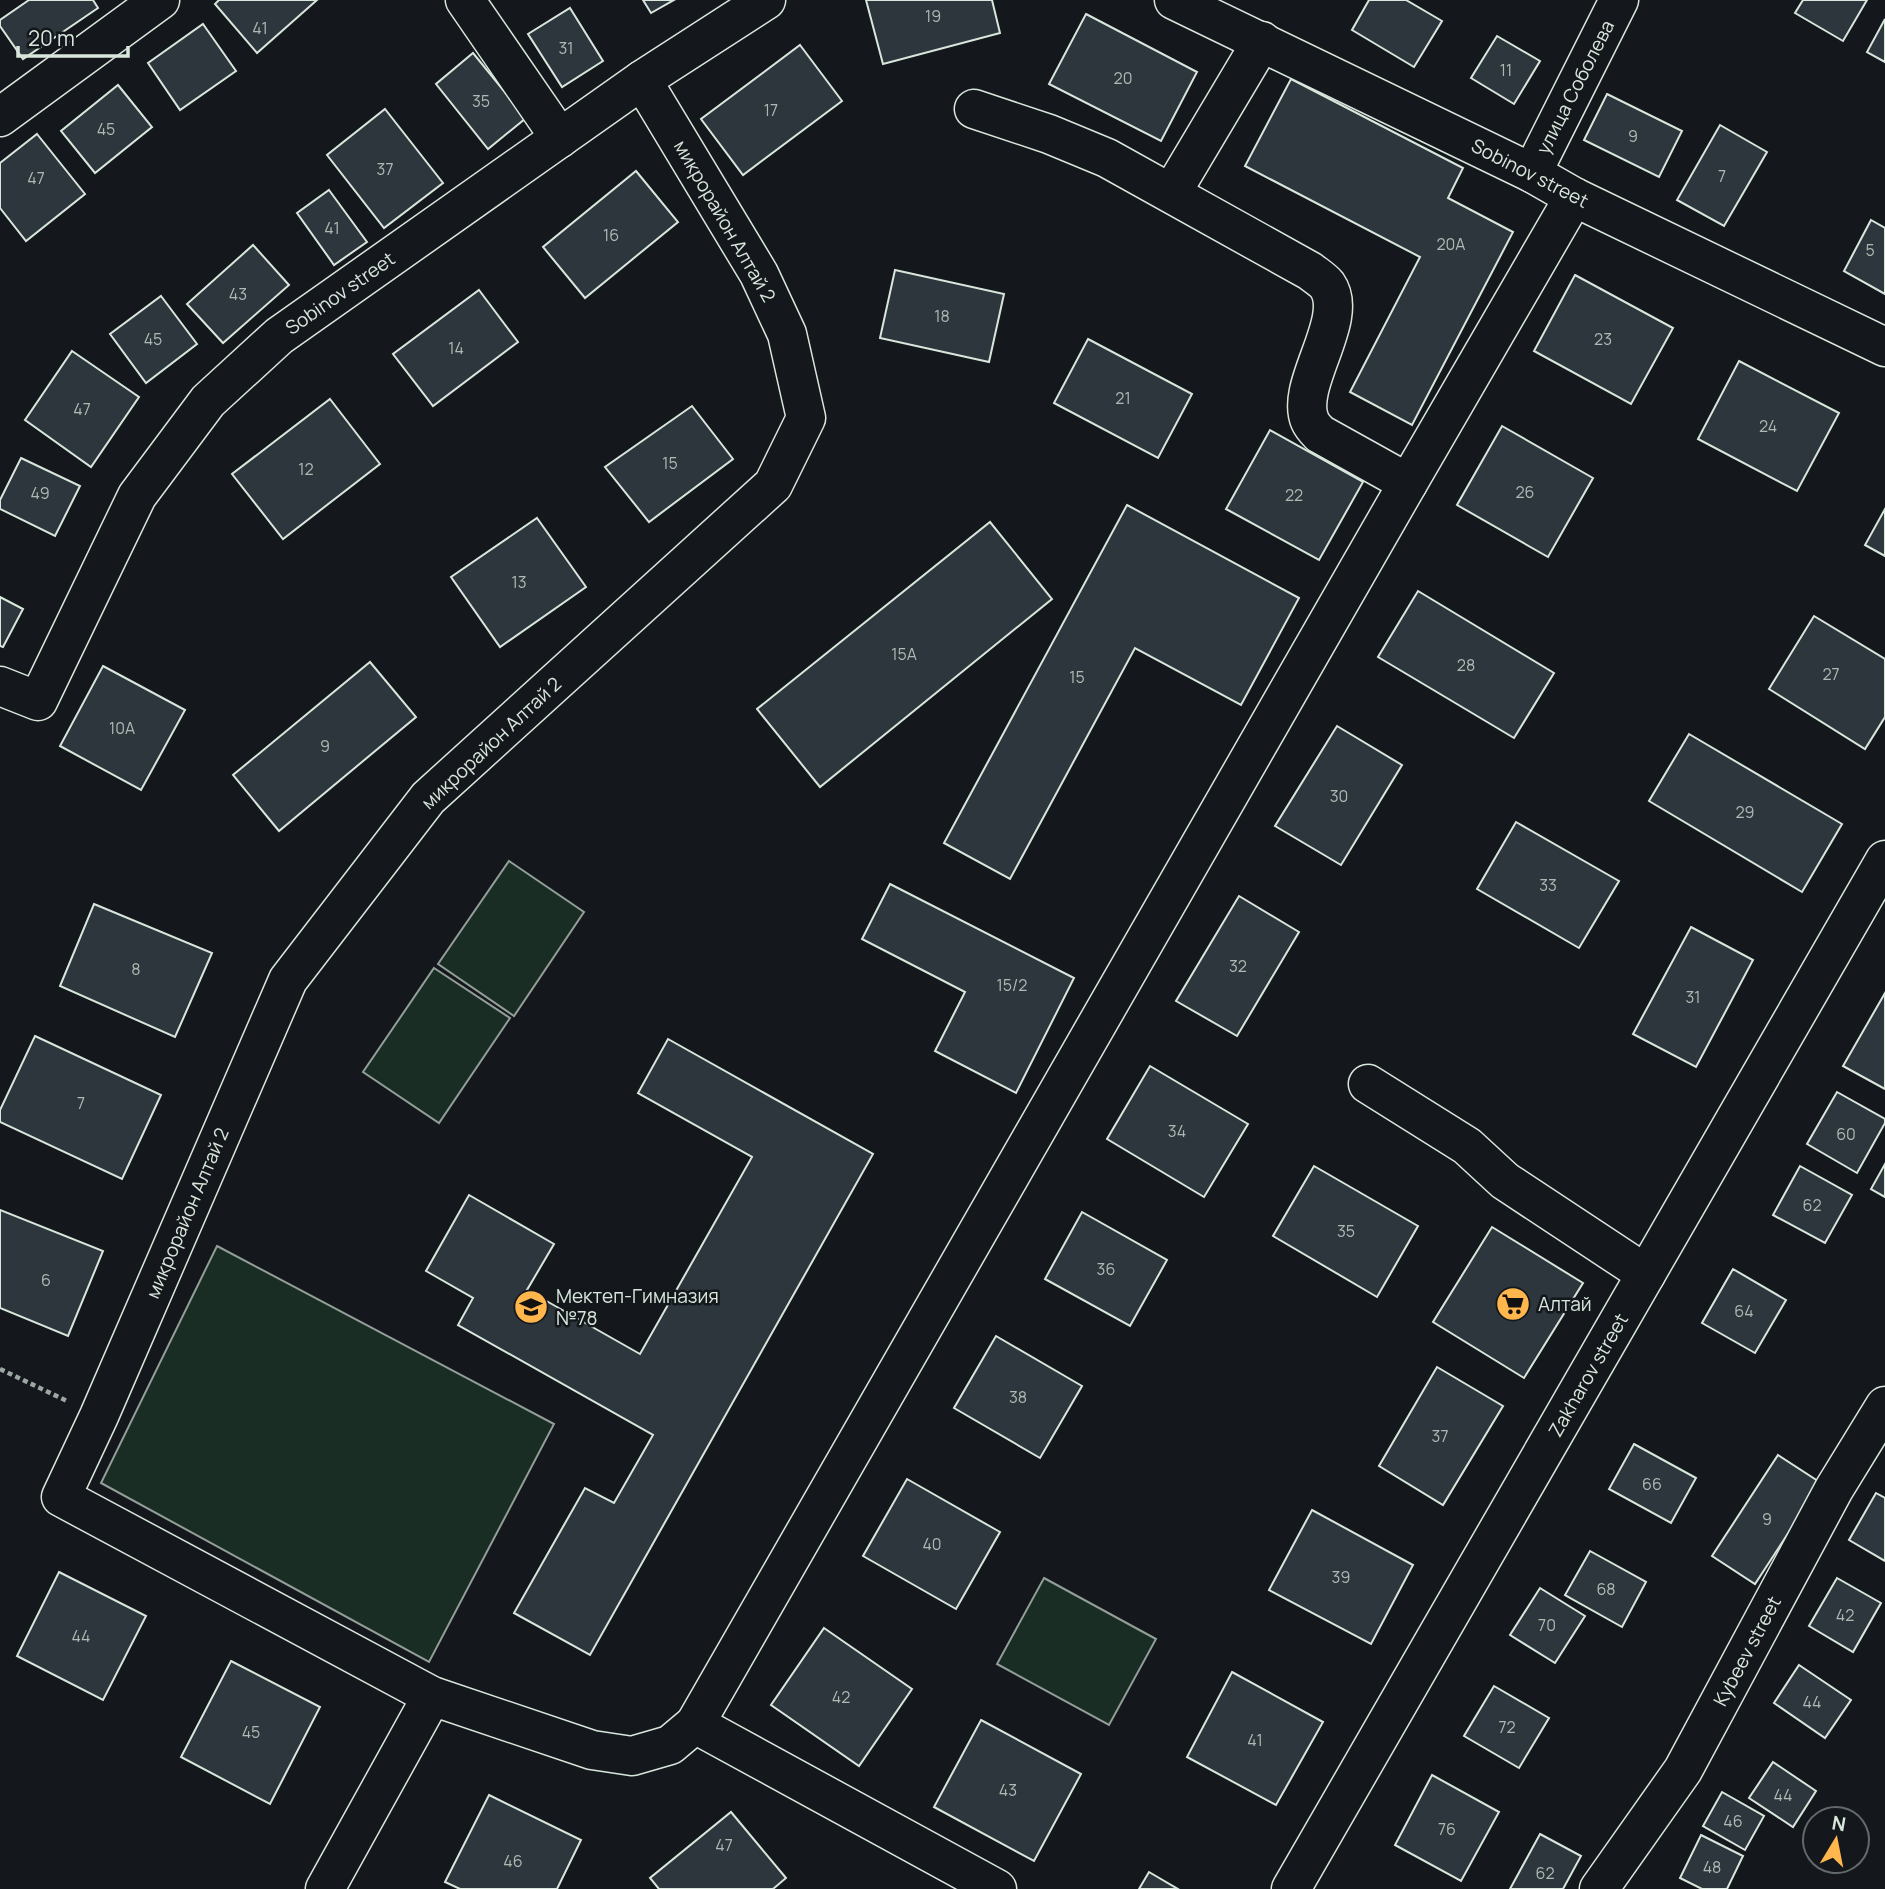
<svg xmlns="http://www.w3.org/2000/svg" width="1885" height="1889" viewBox="0 0 1885 1889" font-family="Manrope,sans-serif">
<rect width="100%" height="100%" fill="#14181c"/>
<g fill="#1a2d24" stroke="#939e99" stroke-width="2">
<polygon points="509,861 584,912 514,1016 438,964"/>
<polygon points="434,968 510,1018 439,1123 363,1072"/>
<polygon points="217,1246 554,1424 429,1662 101,1483"/>
<polygon points="1044,1578 1156,1639 1109,1725 997,1664"/>
</g>
<g fill="#2c363c" stroke="#d8e6dc" stroke-width="2">
<polygon points="29,0 93,0 98,8 23,59 0,26 0,20"/>
<polygon points="219,0 317,0 257,53 215,4"/>
<polygon points="643,0 674,0 651,13"/>
<polygon points="866,0 992,0 1000,33 883,64"/>
<polygon points="1369,0 1406,0 1442,21 1414,67 1352,30"/>
<polygon points="1803,0 1867,0 1843,41 1795,13"/>
<polygon points="570,8 603,61 562,87 528,34"/>
<polygon points="1086,14 1197,72 1161,141 1049,84"/>
<polygon points="1885,19 1885,62 1867,52"/>
<polygon points="203,24 236,71 180,110 148,63"/>
<polygon points="1497,36 1540,61 1514,104 1471,78"/>
<polygon points="800,45 842,101 743,175 701,119"/>
<polygon points="473,53 526,118 488,149 436,84"/>
<polygon points="1291,79 1463,168 1448,198 1513,232 1412,425 1350,392 1420,257 1245,166"/>
<polygon points="118,85 152,127 95,173 61,131"/>
<polygon points="1607,94 1682,131 1659,177 1584,140"/>
<polygon points="385,109 443,183 384,228 327,155"/>
<polygon points="1720,125 1767,152 1724,226 1677,200"/>
<polygon points="37,134 85,194 26,241 0,208 0,163"/>
<polygon points="636,171 678,222 585,298 543,247"/>
<polygon points="329,190 367,242 334,265 297,213"/>
<polygon points="1871,220 1885,228 1885,294 1844,271"/>
<polygon points="253,245 289,285 223,343 187,304"/>
<polygon points="895,270 1004,294 989,362 880,338"/>
<polygon points="1575,275 1673,328 1631,404 1534,351"/>
<polygon points="479,290 518,342 433,406 393,354"/>
<polygon points="161,296 197,344 146,383 110,334"/>
<polygon points="1088,339 1192,394 1158,458 1054,403"/>
<polygon points="72,351 139,397 91,467 25,420"/>
<polygon points="1739,361 1839,413 1797,491 1698,439"/>
<polygon points="330,399 380,464 283,539 232,474"/>
<polygon points="692,406 733,459 649,522 605,467"/>
<polygon points="1502,426 1593,478 1548,557 1457,505"/>
<polygon points="1270,430 1363,482 1319,560 1226,509"/>
<polygon points="21,458 80,486 55,536 0,509 0,500"/>
<polygon points="1127,505 1299,598 1241,705 1135,648 1010,879 944,843"/>
<polygon points="1885,509 1885,556 1865,545"/>
<polygon points="537,518 586,587 500,647 451,577"/>
<polygon points="990,522 1052,599 820,787 757,709"/>
<polygon points="1418,591 1554,673 1514,738 1378,657"/>
<polygon points="0,597 23,609 3,647 0,646"/>
<polygon points="1814,616 1885,659 1885,717 1865,749 1769,689"/>
<polygon points="370,662 416,717 279,831 233,775"/>
<polygon points="103,666 185,710 141,790 60,746"/>
<polygon points="1337,726 1402,765 1341,865 1275,826"/>
<polygon points="1689,734 1842,824 1802,892 1649,801"/>
<polygon points="1516,822 1619,881 1579,948 1477,889"/>
<polygon points="890,884 1074,978 1016,1093 935,1051 965,992 862,939"/>
<polygon points="1239,896 1299,932 1237,1036 1176,1001"/>
<polygon points="94,904 212,953 175,1037 60,986"/>
<polygon points="1691,927 1753,960 1696,1067 1633,1034"/>
<polygon points="1885,993 1885,1089 1843,1066"/>
<polygon points="35,1036 161,1095 122,1179 0,1122 0,1110"/>
<polygon points="668,1039 873,1154 590,1655 514,1613 585,1488 614,1503 653,1435 458,1325 473,1298 426,1271 469,1195 554,1244 527,1290 640,1354 752,1157 638,1093"/>
<polygon points="1150,1066 1248,1124 1204,1197 1107,1139"/>
<polygon points="1837,1092 1885,1119 1885,1123 1857,1173 1807,1144"/>
<polygon points="1885,1164 1885,1197 1871,1189"/>
<polygon points="1314,1166 1418,1226 1377,1297 1273,1236"/>
<polygon points="1800,1166 1852,1195 1825,1243 1773,1215"/>
<polygon points="0,1210 103,1251 68,1336 0,1308"/>
<polygon points="1082,1212 1167,1260 1130,1326 1045,1279"/>
<polygon points="1492,1227 1583,1283 1524,1378 1433,1322"/>
<polygon points="1733,1269 1786,1300 1755,1353 1702,1323"/>
<polygon points="996,1336 1082,1386 1040,1458 954,1408"/>
<polygon points="1437,1367 1503,1406 1443,1505 1379,1466"/>
<polygon points="1634,1444 1696,1478 1671,1523 1609,1489"/>
<polygon points="1778,1455 1821,1483 1755,1584 1712,1556"/>
<polygon points="907,1479 1000,1532 956,1609 863,1556"/>
<polygon points="1876,1493 1885,1498 1885,1561 1849,1540"/>
<polygon points="1312,1510 1413,1565 1371,1644 1269,1590"/>
<polygon points="1590,1551 1646,1582 1622,1627 1565,1595"/>
<polygon points="59,1572 146,1616 103,1700 17,1656"/>
<polygon points="1837,1578 1881,1603 1853,1652 1809,1626"/>
<polygon points="1540,1588 1585,1616 1555,1663 1510,1635"/>
<polygon points="824,1628 912,1689 859,1766 771,1705"/>
<polygon points="231,1661 320,1707 270,1804 181,1757"/>
<polygon points="1799,1665 1851,1700 1825,1738 1774,1703"/>
<polygon points="1232,1672 1323,1722 1276,1805 1187,1757"/>
<polygon points="1494,1686 1549,1718 1519,1768 1464,1736"/>
<polygon points="981,1720 1081,1774 1034,1861 934,1807"/>
<polygon points="1773,1762 1816,1791 1793,1827 1749,1798"/>
<polygon points="1432,1775 1499,1812 1461,1881 1395,1845"/>
<polygon points="1722,1792 1764,1816 1745,1850 1703,1826"/>
<polygon points="489,1795 581,1840 557,1889 460,1889 445,1882"/>
<polygon points="731,1812 786,1878 773,1889 659,1889 650,1878"/>
<polygon points="1540,1834 1581,1856 1563,1889 1510,1889"/>
<polygon points="1701,1835 1743,1856 1727,1889 1702,1889 1680,1878"/>
<polygon points="1149,1872 1178,1889 1139,1889"/>
</g>
<g fill="none" stroke-linecap="round" stroke-linejoin="round">
<g stroke="#d8e6dc" stroke-width="41">
<g id="minor">
<polyline points="465,0 560,138"/>
<polyline points="1174,0 1532,173 1574,197 1885,347"/>
<polyline points="642,80 759,274 787,334 806,418 773,485 428,798 288,980 99,1416 61,1497 432,1696 592,1750 632,1756 670,1745 695,1724 1408,483 1574,197"/>
<path d="M974 109 1049 134 1107 158 1310 271C1315 275 1323 280 1327 285 1351 319 1294 385 1310 421 1312 426 1317 431 1320 434L1408 483"/>
<polyline points="0,117 160,0"/>
<polyline points="1532,173 1619,0"/>
<polyline points="1172,192 1262,41"/>
<polyline points="0,686 38,701 137,496 208,401 279,336 642,80 766,0"/>
<polyline points="1368,1084 1467,1146 1505,1181 1646,1274"/>
<polyline points="695,1724 997,1889"/>
<polyline points="325,1889 432,1696"/>
<polyline points="1291,1889 1885,860"/>
<polyline points="1599,1889 1683,1770 1834,1489 1885,1406"/>
</g>
</g>
<polyline stroke="#9da8a2" stroke-width="4.5" stroke-dasharray="5 3.5" stroke-linecap="butt" points="0,1369 67,1401"/>
<use href="#minor" stroke="#14181c" stroke-width="38"/>
</g>
<defs>
<g id="supermarket-disc" transform="scale(1.75)"><circle r="9.5" fill="#ffb74d" stroke="#14181c"/><path d="M-6-5.5h2.5l.6 2H6L4.5 2H-2.5L-4.4-4H-6ZM-1.5 3.2a1.3 1.3 0 1 0 .1 0ZM3 3.2a1.3 1.3 0 1 0 .1 0Z" fill="#111"/></g>
<g id="school-disc" transform="scale(1.75)"><circle r="9.5" fill="#ffb74d" stroke="#14181c"/><path d="M0-5L7-2L0 1L-7-2ZM-4 1L0 2.5L4 1V4Q0 6-4 4Z" fill="#111"/></g>
</defs>
<g fill-rule="evenodd">
<use href="#supermarket-disc" x="1513" y="1304"/>
<use href="#school-disc" x="531" y="1307"/>
</g>
<g text-anchor="middle" stroke-width="5" stroke-linejoin="round" paint-order="stroke">
<g font-size="16" fill="#adbab4">
<text x="933" y="22">19</text>
<text x="260" y="34">41</text>
<text x="566" y="54">31</text>
<text x="1506" y="76">11</text>
<text x="1123" y="84">20</text>
<text x="481" y="107">35</text>
<text x="771" y="116">17</text>
<text x="106" y="135">45</text>
<text x="1633" y="142">9</text>
<text x="385" y="175">37</text>
<text x="1722" y="182">7</text>
<text x="36" y="184">47</text>
<text x="332" y="234">41</text>
<text x="611" y="241">16</text>
<text x="1451" y="250">20А</text>
<text x="1870" y="256">5</text>
<text x="238" y="300">43</text>
<text x="942" y="322">18</text>
<text x="153" y="345">45</text>
<text x="1603" y="345">23</text>
<text x="456" y="354">14</text>
<text x="1123" y="404">21</text>
<text x="82" y="415">47</text>
<text x="1768" y="432">24</text>
<text x="670" y="469">15</text>
<text x="306" y="475">12</text>
<text x="1525" y="498">26</text>
<text x="40" y="499">49</text>
<text x="1294" y="501">22</text>
<text x="519" y="588">13</text>
<text x="904" y="660">15А</text>
<text x="1466" y="671">28</text>
<text x="1831" y="680">27</text>
<text x="1077" y="683">15</text>
<text x="122" y="734">10А</text>
<text x="325" y="752">9</text>
<text x="1339" y="802">30</text>
<text x="1745" y="818">29</text>
<text x="1548" y="891">33</text>
<text x="1238" y="972">32</text>
<text x="136" y="975">8</text>
<text x="1012" y="991">15/2</text>
<text x="1693" y="1003">31</text>
<text x="81" y="1109">7</text>
<text x="1177" y="1137">34</text>
<text x="1846" y="1140">60</text>
<text x="1812" y="1211">62</text>
<text x="1346" y="1237">35</text>
<text x="1106" y="1275">36</text>
<text x="46" y="1286">6</text>
<text x="1744" y="1317">64</text>
<text x="1018" y="1403">38</text>
<text x="1440" y="1442">37</text>
<text x="1652" y="1490">66</text>
<text x="1767" y="1525">9</text>
<text x="932" y="1550">40</text>
<text x="1341" y="1583">39</text>
<text x="1606" y="1595">68</text>
<text x="1845" y="1621">42</text>
<text x="1547" y="1631">70</text>
<text x="81" y="1642">44</text>
<text x="841" y="1703">42</text>
<text x="1812" y="1708">44</text>
<text x="1507" y="1733">72</text>
<text x="251" y="1738">45</text>
<text x="1255" y="1746">41</text>
<text x="1008" y="1796">43</text>
<text x="1783" y="1801">44</text>
<text x="1733" y="1827">46</text>
<text x="1447" y="1835">76</text>
<text x="724" y="1851">47</text>
<text x="513" y="1867">46</text>
<text x="1712" y="1873">48</text>
<text x="1545" y="1879">62</text>
</g>
<g font-size="19" fill="#d8e6dc" stroke="#14181c">
<text transform="translate(1575 87) rotate(-63)" y="7">улица Соболева</text>
<text transform="translate(1530 173) rotate(27)" y="7">Sobinov street</text>
<text transform="translate(725 221) rotate(60)" y="7">микрорайон Алтай 2</text>
<text transform="translate(340 293) rotate(-35)" y="7">Sobinov street</text>
<text transform="translate(491 743) rotate(-43)" y="7">микрорайон Алтай 2</text>
<text transform="translate(187 1213) rotate(-67)" y="7">микрорайон Алтай 2</text>
<text transform="translate(1588 1375) rotate(-60)" y="7">Zakharov street</text>
<text transform="translate(1747 1651) rotate(-62)" y="7">Kybeev street</text>
</g>
<g font-size="19" fill="#d8e6dc" stroke="#14181c" text-anchor="start">
<text x="556" y="1303">Мектеп-Гимназия<tspan x="556" dy="22">№78</tspan></text>
<text x="1538" y="1311">Алтай</text>
</g>
</g>
<g transform="translate(1836 1840) rotate(10)"><circle r="33" fill="#14181c" stroke="#626a69" stroke-width="2"/>
<path d="M0-5L12 26L0 18L-12 26Z" fill="#ffb74d"/>
<text y="-10" font-size="19" font-weight="bold" text-anchor="middle" fill="#d8e6dc">N</text>
</g>
<path d="M18 46v10h110v-10" fill="none" stroke="#d8e6dc" stroke-width="3.5"/>
<text x="28" y="46" font-size="21" fill="#d8e6dc" stroke="#14181c" stroke-width="5" paint-order="stroke">20 m</text>
</svg>
